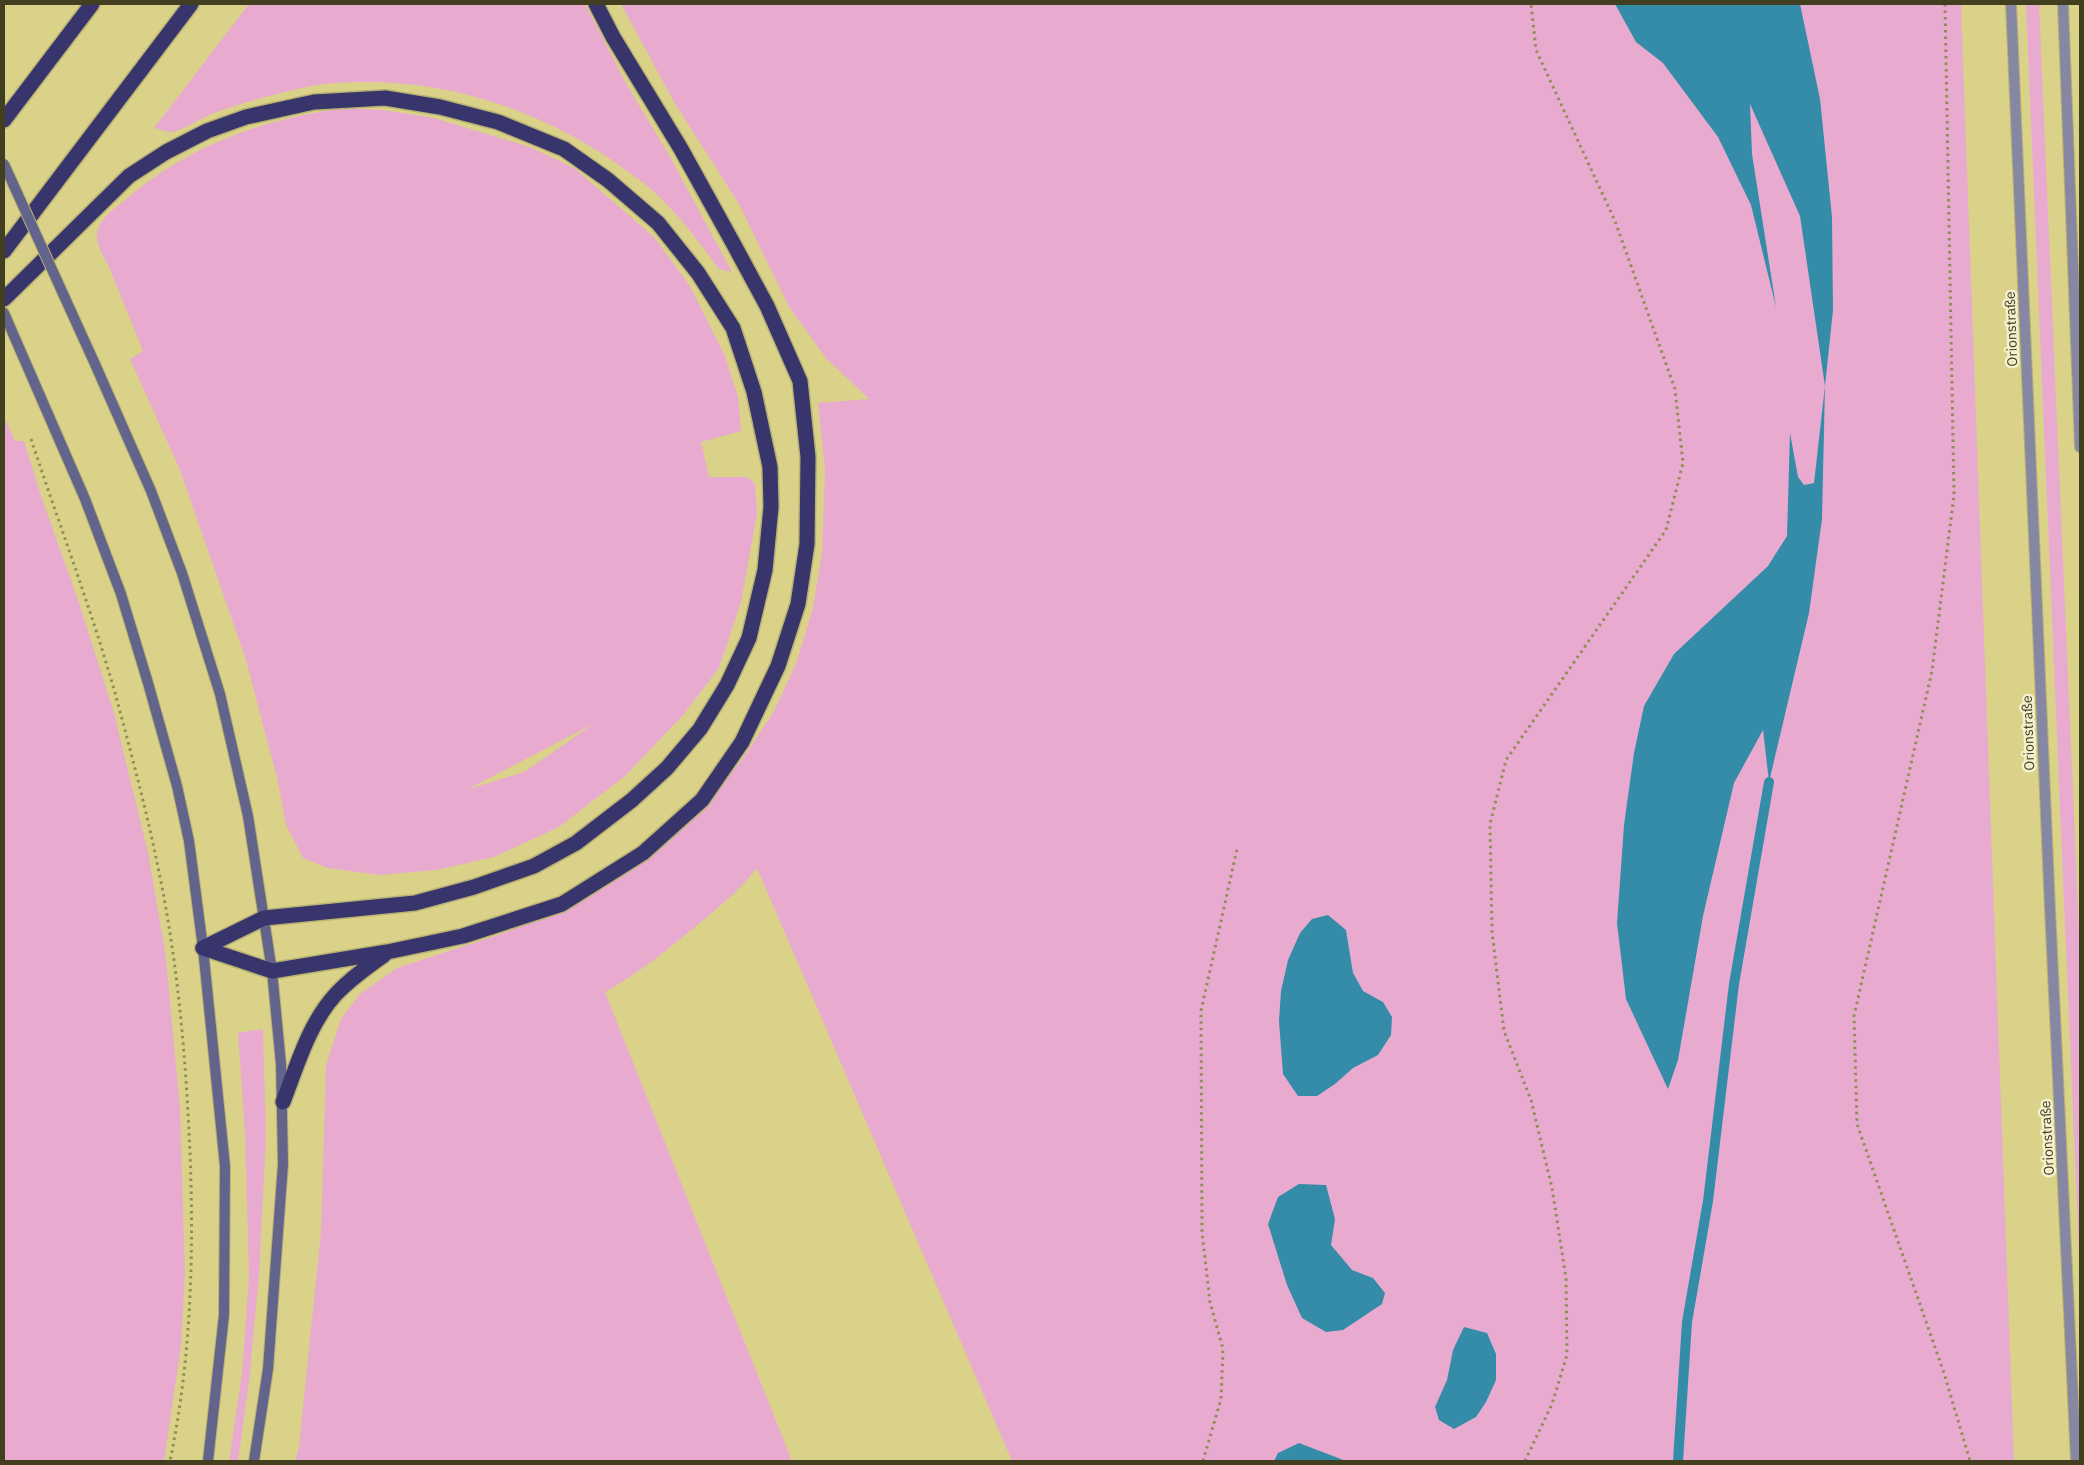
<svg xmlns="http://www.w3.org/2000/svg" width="2084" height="1465" viewBox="0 0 2084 1465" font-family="'IBM Plex Sans',sans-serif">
<rect width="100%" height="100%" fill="#dad289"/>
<g fill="#e8abcf" fill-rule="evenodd">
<path d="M249 4H585L628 87 669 155 732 272 719 269C696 238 673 206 642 182 566 122 474 85 377 82 351 82 327 82 302 88 272 95 243 102 214 113 203 117 183 130 173 132 167 132 159 129 154 128Z"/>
<path d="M621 4H1961L2014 1461H1012L757 868C739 891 718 908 696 926 667 950 638 974 605 992L792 1461H295L299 1447 321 1231 326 1065 341 1019 360 994 397 968 507 932 576 905 647 858 695 818 741 761 773 713 796 664 813 608 822 553 825 471 818 403 869 399 826 358 789 307 739 204 674 102Z"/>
<polygon points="2026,4 2039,4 2080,954 2080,1278"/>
<path d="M344 108 383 110 434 118 530 147 574 168 654 237 690 286 725 356 738 397 741 431 701 442 709 477H747L755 484 757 513 741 602 719 668 684 714 625 776 559 827 494 857 436 870 379 875 328 868 303 858 286 825 277 778 246 660 180 470 130 359 143 351C132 323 120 295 109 267 105 259 98 248 97 239 95 222 112 210 124 201 189 145 260 120 344 108ZM595 723 524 772 472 788V787Z"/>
<polygon points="4,417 15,441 24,441 41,496 78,600 114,713 148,853 165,951 180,1107 185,1274 181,1346 164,1461 4,1461"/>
<polygon points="263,1029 266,1137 259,1274 250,1374 238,1461 229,1461 242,1373 249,1275 245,1134 238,1033"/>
</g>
<g fill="#348ca8">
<polygon points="1615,4 1800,4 1820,99 1832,217 1833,310 1825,386 1822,519 1809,613 1769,782 1763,730 1734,783 1703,916 1678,1060 1668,1089 1626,999 1617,923 1624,825 1634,753 1644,706 1674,654 1768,566 1787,536 1790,433 1798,477 1804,485 1814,483 1825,386 1800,216 1750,104 1752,154 1776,307 1751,205 1718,137 1663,63 1636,42"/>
<polygon points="1328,915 1346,930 1353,973 1363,991 1383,1002 1392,1017 1391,1035 1378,1055 1353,1068 1335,1084 1317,1096 1298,1096 1283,1074 1279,1021 1281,991 1288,960 1300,933 1312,919"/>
<polygon points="1299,1184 1326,1185 1335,1219 1331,1245 1352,1270 1373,1278 1385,1293 1382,1304 1343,1330 1326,1332 1302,1318 1287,1285 1268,1224 1278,1197"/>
<polygon points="1464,1327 1487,1333 1496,1354 1496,1380 1486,1402 1476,1417 1454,1429 1439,1420 1435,1407 1447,1380 1453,1350"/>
<polygon points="1299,1443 1346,1461 1274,1461 1278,1453"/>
</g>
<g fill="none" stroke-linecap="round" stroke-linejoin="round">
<polyline stroke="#348ca8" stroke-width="10" points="1678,1461 1687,1322 1708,1201 1734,984 1769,782"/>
<g stroke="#b9b172" stroke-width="12">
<g id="tertiary">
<polyline points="2011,4 2050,909 2076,1461"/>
<polyline points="2063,4 2080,447"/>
</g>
</g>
<g stroke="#b9b172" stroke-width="12">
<g id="secondary">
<polyline points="4,313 85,499 121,594 148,683 177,786 189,841 203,948 225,1166 224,1315 208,1461"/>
<polyline points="95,364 151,491 182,573 220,694 248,816 272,971 281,1064 283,1164 268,1369 254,1461"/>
</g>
</g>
<g stroke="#b9b172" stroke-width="18">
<g id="motorway">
<polyline points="4,120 92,4"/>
<polyline points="4,251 191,4"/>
<polyline points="4,299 129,176 166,152 207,131 246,117 314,102 385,98 440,107 498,122 564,149 608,180 658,223 698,273 733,328 754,392 770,467 771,507 765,570 749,638 727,685 700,729 667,768 632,800 576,843 534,866 474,887 415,903 264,918 203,948"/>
<polyline points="203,948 272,971 387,952 463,936 562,904 643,853 702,800 742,742 778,666 798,604 807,544 808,457 800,381 767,306 733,243 681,149 613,37 596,4"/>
<path d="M283 1102C297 1066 309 1023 336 994 350 979 367 967 384 955"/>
</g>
</g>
<g stroke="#928c57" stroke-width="3" stroke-dasharray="2.5 4" stroke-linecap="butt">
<polyline points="1945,4 1954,495 1932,671 1854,1016 1857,1124 1944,1373 1970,1461"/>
<path d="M31 439C59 524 91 608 115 693 131 752 147 812 159 872 178 964 186 1059 190 1153 194 1257 191 1360 170 1461"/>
<polyline points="1203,1461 1221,1399 1223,1349 1210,1302 1202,1232 1201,1011 1237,849"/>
<polyline points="1525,1461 1552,1404 1567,1355 1566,1278 1552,1188 1531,1100 1504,1031 1492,932 1490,824 1506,760 1666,530 1683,463 1675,389 1615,221 1536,50 1531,4"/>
</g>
<use href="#tertiary" stroke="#8587a3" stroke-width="10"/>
<use href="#secondary" stroke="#63648c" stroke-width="10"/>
<use href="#motorway" stroke="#37356c" stroke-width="15"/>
<g stroke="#b9b172" stroke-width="12" stroke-linecap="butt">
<polyline id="secondary-bridge" points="4,164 95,364"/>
</g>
<use href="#secondary-bridge" stroke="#63648c" stroke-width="10"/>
</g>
<g text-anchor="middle" stroke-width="5" stroke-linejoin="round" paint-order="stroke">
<g font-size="14" fill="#423e20" stroke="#f5f1ce">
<text transform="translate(2011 329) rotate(-92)" y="5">Orionstraße</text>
<text transform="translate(2028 733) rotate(-92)" y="5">Orionstraße</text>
<text transform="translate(2047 1138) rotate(-93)" y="5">Orionstraße</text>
</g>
</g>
<rect width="2084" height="1465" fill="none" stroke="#423e20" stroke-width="10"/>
</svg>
